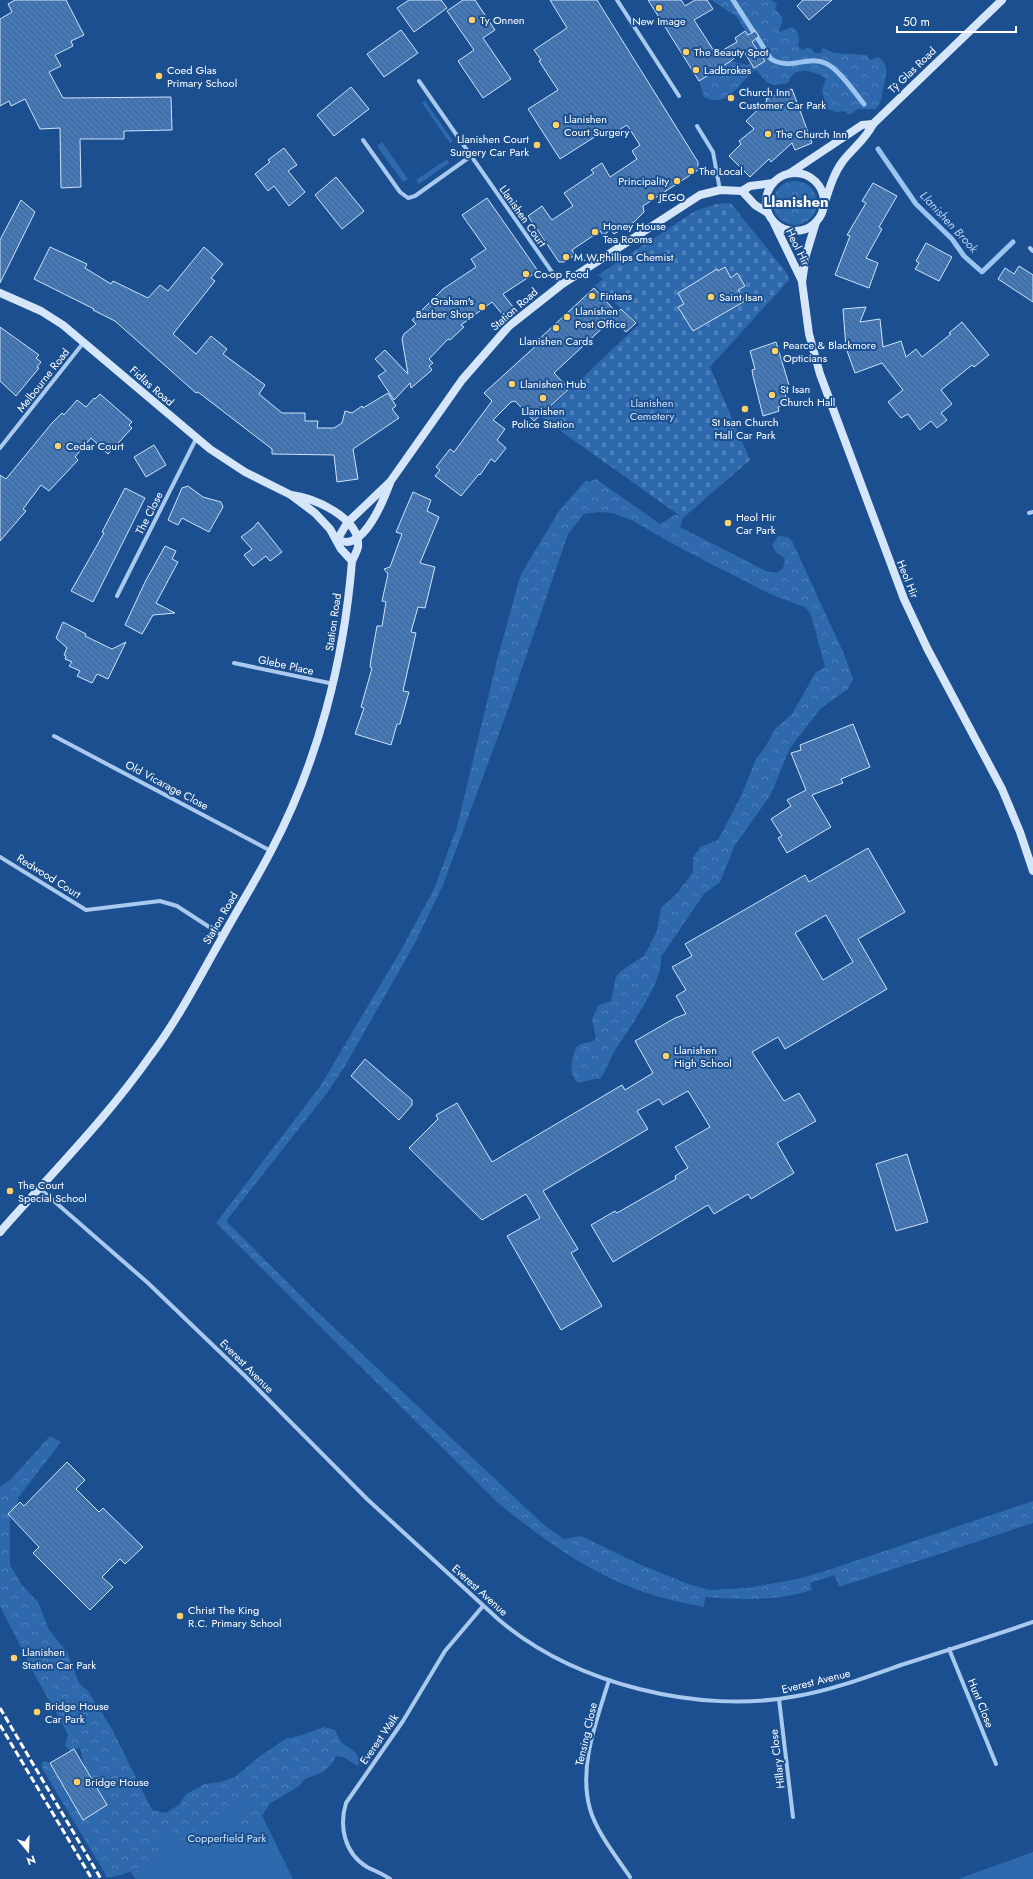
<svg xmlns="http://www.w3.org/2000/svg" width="1033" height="1879" viewBox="0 0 1033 1879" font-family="Jost,sans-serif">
<defs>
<pattern id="forest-crowns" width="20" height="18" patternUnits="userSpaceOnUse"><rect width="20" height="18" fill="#2e69ad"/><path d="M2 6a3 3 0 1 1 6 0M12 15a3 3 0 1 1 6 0" fill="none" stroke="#4d80b9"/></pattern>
<pattern id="cemetery-stones" width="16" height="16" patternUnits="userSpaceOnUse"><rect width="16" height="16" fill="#2e69ad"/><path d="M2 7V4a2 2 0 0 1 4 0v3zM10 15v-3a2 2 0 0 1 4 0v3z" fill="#4d80b9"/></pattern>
<pattern id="building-back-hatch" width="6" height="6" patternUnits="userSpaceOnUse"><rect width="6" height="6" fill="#4478b7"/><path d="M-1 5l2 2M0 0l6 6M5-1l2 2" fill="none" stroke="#486282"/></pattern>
</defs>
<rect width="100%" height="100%" fill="#1b4f8f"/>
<g fill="#2e69ad">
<polygon points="425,101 453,141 450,143 422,103"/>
<polygon points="382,142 408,179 403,182 377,146"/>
<polygon points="447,159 449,163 419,184 416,180"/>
<polygon points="326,1731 356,1753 360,1761 358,1766 343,1757 335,1756 257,1805 293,1879 136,1879 118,1856"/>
<polygon points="1033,1852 1033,1879 958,1879"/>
</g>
<g fill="url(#forest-crowns)">
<path d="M711 0H771L777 3 775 9 783 18 779 32 792 27C800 33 800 38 798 46L802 50 809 47 815 53H821L823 48 834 53 866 55 870 60 878 57C889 65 887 73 884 85 881 95 883 101 876 109H858L849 115 846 111 836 112 827 109 822 90 826 79C819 73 801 66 793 75 791 76 789 81 788 83 766 87 769 84 756 70 739 80 730 110 704 97L699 81 731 61 747 65 753 62 757 49 736 16Z"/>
<circle cx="795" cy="203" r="22"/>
<path d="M596 479 660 524 676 514 683 518 680 527 766 571 777 573 783 568 785 559 775 551 772 545 778 536 788 537 792 541 844 654 853 679 848 689 821 708 790 748 770 796 735 845 720 882 704 894 661 957C664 981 628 1030 614 1052 609 1061 606 1071 600 1079H594L578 1083C569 1073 571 1065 574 1054 575 1050 575 1047 579 1045 585 1042 591 1044 596 1038L592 1019 599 1005 611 1001 616 976 625 968 644 956 657 931 661 908 678 892 693 872V858L700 847 718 840 741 796 756 759 766 746 775 729 792 714 816 672 825 667 811 615 805 607 772 595 684 550 631 520 613 513 600 512 584 514 568 534 508 709 443 885 414 945 345 1066 327 1093 226 1221 311 1306 544 1525 564 1539 581 1536 639 1564 688 1584 709 1590 747 1588 798 1579 825 1571 1033 1501V1523L839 1587 835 1575 810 1583 812 1590C776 1601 743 1600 706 1597L703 1607C680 1602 655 1597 633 1588 583 1569 541 1537 499 1504L216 1223 321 1085 401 950 434 889 457 827 497 660 521 574 559 511 586 480 589 482Z"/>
<path d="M50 1436 61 1442 18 1498 17 1508 10 1517V1565L22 1585 38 1602 49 1630 67 1652 79 1683 88 1691 112 1729 152 1810 166 1813 180 1804 186 1794 205 1784 221 1782 235 1777 259 1757 285 1739 302 1735 324 1727 335 1730 343 1747 339 1749 332 1764 323 1772 305 1779 298 1787 269 1804 255 1828 245 1833 237 1829 236 1824C241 1815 251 1810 254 1801L250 1798 244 1800 229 1814 196 1829 175 1847 166 1838 162 1839C159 1844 159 1849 157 1853 150 1864 119 1879 107 1877L42 1768V1763L44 1761 50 1763 83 1820 107 1805 84 1766 80 1748 70 1751 65 1745 68 1734 36 1677 0 1606V1487L10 1480Z"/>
</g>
<polygon fill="url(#cemetery-stones)" points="730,203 733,206 786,272 789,280 710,367 750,460 683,518 541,417 639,324 595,286 603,279 598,275 695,211 717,204"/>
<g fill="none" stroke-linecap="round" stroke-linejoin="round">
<g stroke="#9cc4f0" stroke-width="5">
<path d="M733 0 771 59C790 71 808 55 825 63 838 68 855 93 864 104"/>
<polyline points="878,149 916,204 952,239 964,256 982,272 1013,242"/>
</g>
</g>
<g fill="url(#building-back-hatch)" stroke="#cfe3fa" fill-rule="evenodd">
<polygon points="15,0 66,0 84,35 71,41 73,46 55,55 61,66 49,72 63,98 171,97 172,130 124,131 124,139 80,139 81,187 61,188 60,128 40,129 25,99 11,106 9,101 0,106 0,19 12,12 8,4"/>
<polygon points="409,0 441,0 447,8 414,32 397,8"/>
<polygon points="463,0 475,0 495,30 483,38 511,79 483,98 458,61 474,50 447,11"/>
<polygon points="550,0 597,0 698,162 698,170 643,206 644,212 634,222 614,234 611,230 603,235 600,231 572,250 575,255 564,262 559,262 528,216 542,206 552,220 573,206 564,193 594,173 591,170 602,163 610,177 637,159 632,151 640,145 627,125 609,136 604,131 560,159 528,109 558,90 539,61 541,60 534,50 567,28"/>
<polygon points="648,0 681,0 685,6 695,0 707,0 713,9 694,20 716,54 737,42 735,38 745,31 748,35 755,31 759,36 752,42 765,61 754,68 743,50 731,61 699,81"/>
<polygon points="803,0 832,0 809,20 797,6"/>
<polygon points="401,30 418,53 384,77 367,54"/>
<polygon points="351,87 369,109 334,136 317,115"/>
<polygon points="792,89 812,143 795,150 792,143 771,162 769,159 750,177 729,156 741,144 739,141 754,129 746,121 767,101 766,99"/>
<polygon points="284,148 297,165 288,171 305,192 289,206 274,186 268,191 255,174 270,162 268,160"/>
<polygon points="336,177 364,211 342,229 315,195"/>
<polygon points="873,183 897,196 879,227 882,229 866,258 878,263 869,288 835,275 850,236 847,235 866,203 862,201"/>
<polygon points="487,198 538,271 503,294 513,307 503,315 492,302 461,325 464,327 450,340 448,339 429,359 433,363 429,366 432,370 411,388 410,383 394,400 378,376 386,371 375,359 385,350 408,374 402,339 404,334 416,324 412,320 443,289 476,267 471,259 486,249 462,215"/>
<polygon points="21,200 35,212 0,283 0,240"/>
<polygon points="926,243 952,257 939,281 915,269 919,263 916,261"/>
<polygon points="50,247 87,264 85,268 111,284 113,281 148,298 160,285 168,291 204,247 223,264 211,278 215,281 173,334 196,354 211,336 227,349 223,354 265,385 259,394 282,413 305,413 305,421 318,421 317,428 334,428 342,423 345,411 352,413 362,406 363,408 388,393 396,406 392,409 399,418 353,449 358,479 337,482 334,455 272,454 272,449 198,392 196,393 115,321 93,310 94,309 34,279"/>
<polygon points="1019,266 1033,275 1033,302 998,279 1005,268 1014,274"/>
<polygon points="725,267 731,278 737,273 745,286 738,290 745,301 693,331 678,307 684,304 678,293 717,269 718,271"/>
<polygon points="594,288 617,313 621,309 636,323 626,332 617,324 614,327 609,322 554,373 569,389 534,421 515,401 511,402 493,420 505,429 497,440 506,448 495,462 491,459 480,475 479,474 461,496 435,476 440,470 436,467 450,449 454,452 492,401 484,393 539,343 537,341"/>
<polygon points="866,307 860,322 880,319 883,347 901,341 906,357 916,349 922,357 951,334 949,333 962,322 989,355 974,367 972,365 941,390 952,404 941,413 947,420 937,428 931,421 920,430 908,414 901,418 888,402 903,390 882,363 855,373 846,348 843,309"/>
<polygon points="0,327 39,355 36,358 41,362 37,367 39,368 16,396 0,381"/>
<polygon points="776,342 789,385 783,387 788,404 778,407 779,411 763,416 753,376 752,370 755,369 750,351"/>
<polygon points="100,394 132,422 129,425 132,428 108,454 91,438 75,457 78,460 49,491 41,485 23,509 26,511 0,541 0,475 6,479 52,423 62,413 64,415 77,400 86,407 94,398 95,399"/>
<polygon points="154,445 166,465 146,477 134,457"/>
<polygon points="188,486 203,497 221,502 223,507 209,532 182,518 178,525 168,520 182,488"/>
<polygon points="125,488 145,498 93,602 71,591 104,533 102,532"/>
<polygon points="413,492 431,500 427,511 439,517 420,563 435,567 425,608 418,607 411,632 416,633 403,691 409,692 400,724 397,724 391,745 355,734 364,708 361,707 372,668 370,667 371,659 377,626 382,626 386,602 382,601 388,574 384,569 390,567 402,534 396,532"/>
<polygon points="258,522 282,552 270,561 266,556 253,566 244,555 252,549 241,537 253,528"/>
<polygon points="165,546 176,551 172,559 178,562 156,603 175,613 153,615 142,634 125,625 145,582"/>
<polygon points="63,622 86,634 85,636 112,649 126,642 108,679 97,674 92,683 77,676 80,671 69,666 72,662 65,659 66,656 64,655 67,648 56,638"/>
<polygon points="853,724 870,767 841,779 843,783 812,795 831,827 787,853 778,838 782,836 771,819 791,806 787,800 806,790 791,753 801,750 800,745"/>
<path d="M868 848 905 912 858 939 887 989 785 1049 778 1037 752 1052 784 1101 799 1093 816 1121 777 1143 794 1173 751 1199 748 1194 714 1214 708 1205 613 1262 591 1225 615 1211 617 1213 676 1179 675 1176 688 1168 675 1147 710 1127 688 1091 663 1105 659 1099 637 1111 648 1129 543 1191 578 1249 571 1253 602 1306 561 1330 507 1236 540 1218 526 1194 482 1220 409 1148 438 1119 436 1115 457 1103 492 1162 622 1085 625 1090 653 1073 635 1041 675 1018 686 1014 676 996 686 990 672 967 692 956 685 944 805 875 809 882ZM826 915 853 962 823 980 795 933Z"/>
<polygon points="365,1059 412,1100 412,1105 399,1120 351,1076"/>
<polygon points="907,1154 928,1222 896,1231 876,1164"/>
<polygon points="67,1462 85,1480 76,1489 99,1512 103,1508 143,1547 125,1564 120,1559 102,1577 113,1587 90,1610 33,1553 39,1547 8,1514 20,1502 24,1506"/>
<polygon points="74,1749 107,1805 83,1820 50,1763"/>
</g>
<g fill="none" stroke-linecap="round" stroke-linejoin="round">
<g stroke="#a9c9ee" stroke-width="4">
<polyline points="617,0 679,96"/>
<polyline points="419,81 561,285"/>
<polyline points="697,126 713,152 720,190"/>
<polyline points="363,140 400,192 408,198 415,196 471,156"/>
<polyline points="1030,248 1033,251"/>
<polyline points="0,448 84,342"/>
<polyline points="1029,513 1033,512"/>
<polyline points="117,596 196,439"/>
<polyline points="234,663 334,684"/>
<polyline points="54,736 271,851"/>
<polyline points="0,857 86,910 160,901 177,906 223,936"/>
<path d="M39 1188 148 1283 246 1377 367 1499 498 1619C574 1684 699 1715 797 1696 832 1690 867 1677 901 1665 945 1651 989 1637 1033 1622"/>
<polyline points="949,1649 996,1764"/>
<path d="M609 1680C597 1720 578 1766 590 1809 597 1833 616 1856 630 1877"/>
<polyline points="779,1699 793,1817"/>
<path d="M390 1879C383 1874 375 1871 367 1867 344 1853 339 1826 346 1803L403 1721 445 1651 483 1606"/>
</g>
<g stroke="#d6e6fa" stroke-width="8">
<polyline points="790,173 862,125 873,124"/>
<circle cx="795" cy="202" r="29"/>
<polyline points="742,191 755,205 768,213"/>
<path d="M824 205C829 190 833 174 843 161 853 148 866 139 873 124L1002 0"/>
<polyline points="816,222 806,255 802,282 809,334 820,374 904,599 927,648 1002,789 1020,832 1033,871"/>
<polyline points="774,223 802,281"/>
<polyline points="0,293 41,311 63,325 210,449 245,472 291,495 315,513 330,529 341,549 352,561"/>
<polyline points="337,540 347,523 390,482 462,380 509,326 561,285 700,195 720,190 742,191 750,186 773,183"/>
<path d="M337 540C340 540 344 542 347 542 367 541 384 499 390 483"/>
<path d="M0 1232C51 1174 106 1119 151 1055 179 1018 200 976 223 936 239 907 256 880 271 851 318 762 344 661 352 561 354 557 357 551 358 547 361 518 313 497 291 495"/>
</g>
<g stroke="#fff" stroke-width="3" stroke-dasharray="7 3" stroke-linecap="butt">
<polyline points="0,1708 101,1879"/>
<polyline points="0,1725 92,1879"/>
</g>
</g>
<g fill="#ffd166" stroke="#1b4f8f" stroke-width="1.5">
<circle cx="659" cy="8" r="4"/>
<circle cx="472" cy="20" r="4"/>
<circle cx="686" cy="52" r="4"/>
<circle cx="696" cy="70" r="4"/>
<circle cx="159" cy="76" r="4"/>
<circle cx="731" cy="98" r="4"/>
<circle cx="556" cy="125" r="4"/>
<circle cx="768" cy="134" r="4"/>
<circle cx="537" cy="145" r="4"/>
<circle cx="691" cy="171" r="4"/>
<circle cx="677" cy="181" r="4"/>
<circle cx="651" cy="197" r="4"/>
<circle cx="595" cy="232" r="4"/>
<circle cx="566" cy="257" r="4"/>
<circle cx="526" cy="274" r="4"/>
<circle cx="592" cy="296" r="4"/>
<circle cx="711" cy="297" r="4"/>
<circle cx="482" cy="307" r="4"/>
<circle cx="567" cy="317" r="4"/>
<circle cx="556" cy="328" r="4"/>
<circle cx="775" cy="351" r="4"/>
<circle cx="512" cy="384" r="4"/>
<circle cx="772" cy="395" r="4"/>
<circle cx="543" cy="398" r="4"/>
<circle cx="745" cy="409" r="4"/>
<circle cx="58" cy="446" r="4"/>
<circle cx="728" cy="523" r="4"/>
<circle cx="666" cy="1056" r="4"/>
<circle cx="10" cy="1191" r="4"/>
<circle cx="180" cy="1616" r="4"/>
<circle cx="14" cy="1658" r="4"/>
<circle cx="37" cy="1712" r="4"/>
<circle cx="77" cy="1782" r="4"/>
</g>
<g text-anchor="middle" stroke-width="4" stroke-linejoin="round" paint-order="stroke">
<g font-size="11" fill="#fff" stroke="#1b4f8f" text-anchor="start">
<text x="480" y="24">Ty Onnen</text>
<text x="659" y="25" text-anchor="middle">New Image</text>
<text x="694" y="56">The Beauty Spot</text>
<text x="167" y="74">Coed Glas<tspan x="167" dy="13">Primary School</tspan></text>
<text x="704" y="74">Ladbrokes</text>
<text x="739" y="96">Church Inn<tspan x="739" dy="13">Customer Car Park</tspan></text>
<text x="564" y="123">Llanishen<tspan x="564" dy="13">Court Surgery</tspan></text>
<text x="776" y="138">The Church Inn</text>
<text x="529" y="143" text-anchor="end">Llanishen Court<tspan x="529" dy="13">Surgery Car Park</tspan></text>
<text x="699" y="175">The Local</text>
<text x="669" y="185" text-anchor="end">Principality</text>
<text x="659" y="201">JEGO</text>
<text x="603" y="230">Honey House<tspan x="603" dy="13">Tea Rooms</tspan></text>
<text x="574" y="261">M.W.Phillips Chemist</text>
<text x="534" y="278">Co-op Food</text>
<text x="600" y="300">Fintans</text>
<text x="719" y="301">Saint Isan</text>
<text x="474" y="305" text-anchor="end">Graham's<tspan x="474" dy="13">Barber Shop</tspan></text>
<text x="575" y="315">Llanishen<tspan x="575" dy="13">Post Office</tspan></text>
<text x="556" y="345" text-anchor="middle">Llanishen Cards</text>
<text x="783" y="349">Pearce &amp; Blackmore<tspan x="783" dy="13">Opticians</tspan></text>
<text x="520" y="388">Llanishen Hub</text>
<text x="780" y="393">St Isan<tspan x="780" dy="13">Church Hall</tspan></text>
<text x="543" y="415" text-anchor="middle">Llanishen<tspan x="543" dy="13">Police Station</tspan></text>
<text x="745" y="426" text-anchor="middle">St Isan Church<tspan x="745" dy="13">Hall Car Park</tspan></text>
<text x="66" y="450">Cedar Court</text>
<text x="736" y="521">Heol Hir<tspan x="736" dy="13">Car Park</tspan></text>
<text x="674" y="1054">Llanishen<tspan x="674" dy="13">High School</tspan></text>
<text x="18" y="1189">The Court<tspan x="18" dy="13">Special School</tspan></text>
<text x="188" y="1614">Christ The King<tspan x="188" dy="13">R.C. Primary School</tspan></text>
<text x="22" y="1656">Llanishen<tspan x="22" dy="13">Station Car Park</tspan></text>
<text x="45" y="1710">Bridge House<tspan x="45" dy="13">Car Park</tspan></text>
<text x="85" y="1786">Bridge House</text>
</g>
<g font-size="11" fill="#fff" stroke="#1b4f8f">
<text transform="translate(912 70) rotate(-44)" y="4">Tŷ Glas Road</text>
<text transform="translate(523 216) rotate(55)" y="4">Llanishen Court</text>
<text transform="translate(798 247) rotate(64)" y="4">Heol Hir</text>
<text transform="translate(514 309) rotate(-41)" y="4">Station Road</text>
<text transform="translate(43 380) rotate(-52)" y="4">Melbourne Road</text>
<text transform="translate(152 386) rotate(41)" y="4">Fidlas Road</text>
<text transform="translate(149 513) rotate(-63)" y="4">The Close</text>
<text transform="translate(908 579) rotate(68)" y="4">Heol Hir</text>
<text transform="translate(333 622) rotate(-82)" y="4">Station Road</text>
<text transform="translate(286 665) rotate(12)" y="4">Glebe Place</text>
<text transform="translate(167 785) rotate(28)" y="4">Old Vicarage Close</text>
<text transform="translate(49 876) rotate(32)" y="4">Redwood Court</text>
<text transform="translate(220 918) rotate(-60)" y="4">Station Road</text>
<text transform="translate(247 1366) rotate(45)" y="4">Everest Avenue</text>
<text transform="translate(480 1590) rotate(42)" y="4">Everest Avenue</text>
<text transform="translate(816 1681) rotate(-14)" y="4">Everest Avenue</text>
<text transform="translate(981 1703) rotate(68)" y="4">Hunt Close</text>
<text transform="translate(586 1734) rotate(-77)" y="4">Tensing Close</text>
<text transform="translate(379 1739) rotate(-55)" y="4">Everest Walk</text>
<text transform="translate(777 1759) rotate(-97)" y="4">Hillary Close</text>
</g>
<g font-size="11" fill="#cfe3fa" stroke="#1b4f8f">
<text x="652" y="407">Llanishen<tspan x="652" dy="13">Cemetery</tspan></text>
<text x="227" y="1842">Copperfield Park</text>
</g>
<g font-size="12" font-style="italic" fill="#b5d3f5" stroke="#1b4f8f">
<text transform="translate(949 222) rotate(47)" y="4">Llanishen Brook</text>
</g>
<g font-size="15" font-weight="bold" fill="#fff" stroke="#1b4f8f">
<text x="796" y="207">Llanishen</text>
</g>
</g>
<g transform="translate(28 1851) rotate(161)" stroke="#1b4f8f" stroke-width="3" paint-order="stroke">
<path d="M0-3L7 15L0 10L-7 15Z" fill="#ffffff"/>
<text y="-6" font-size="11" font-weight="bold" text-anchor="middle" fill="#ffffff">N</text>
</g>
<path d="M897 26v6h119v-6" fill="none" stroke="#ffffff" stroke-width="2"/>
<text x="903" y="26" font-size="12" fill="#ffffff" stroke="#1b4f8f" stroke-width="3" paint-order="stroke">50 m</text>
</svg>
